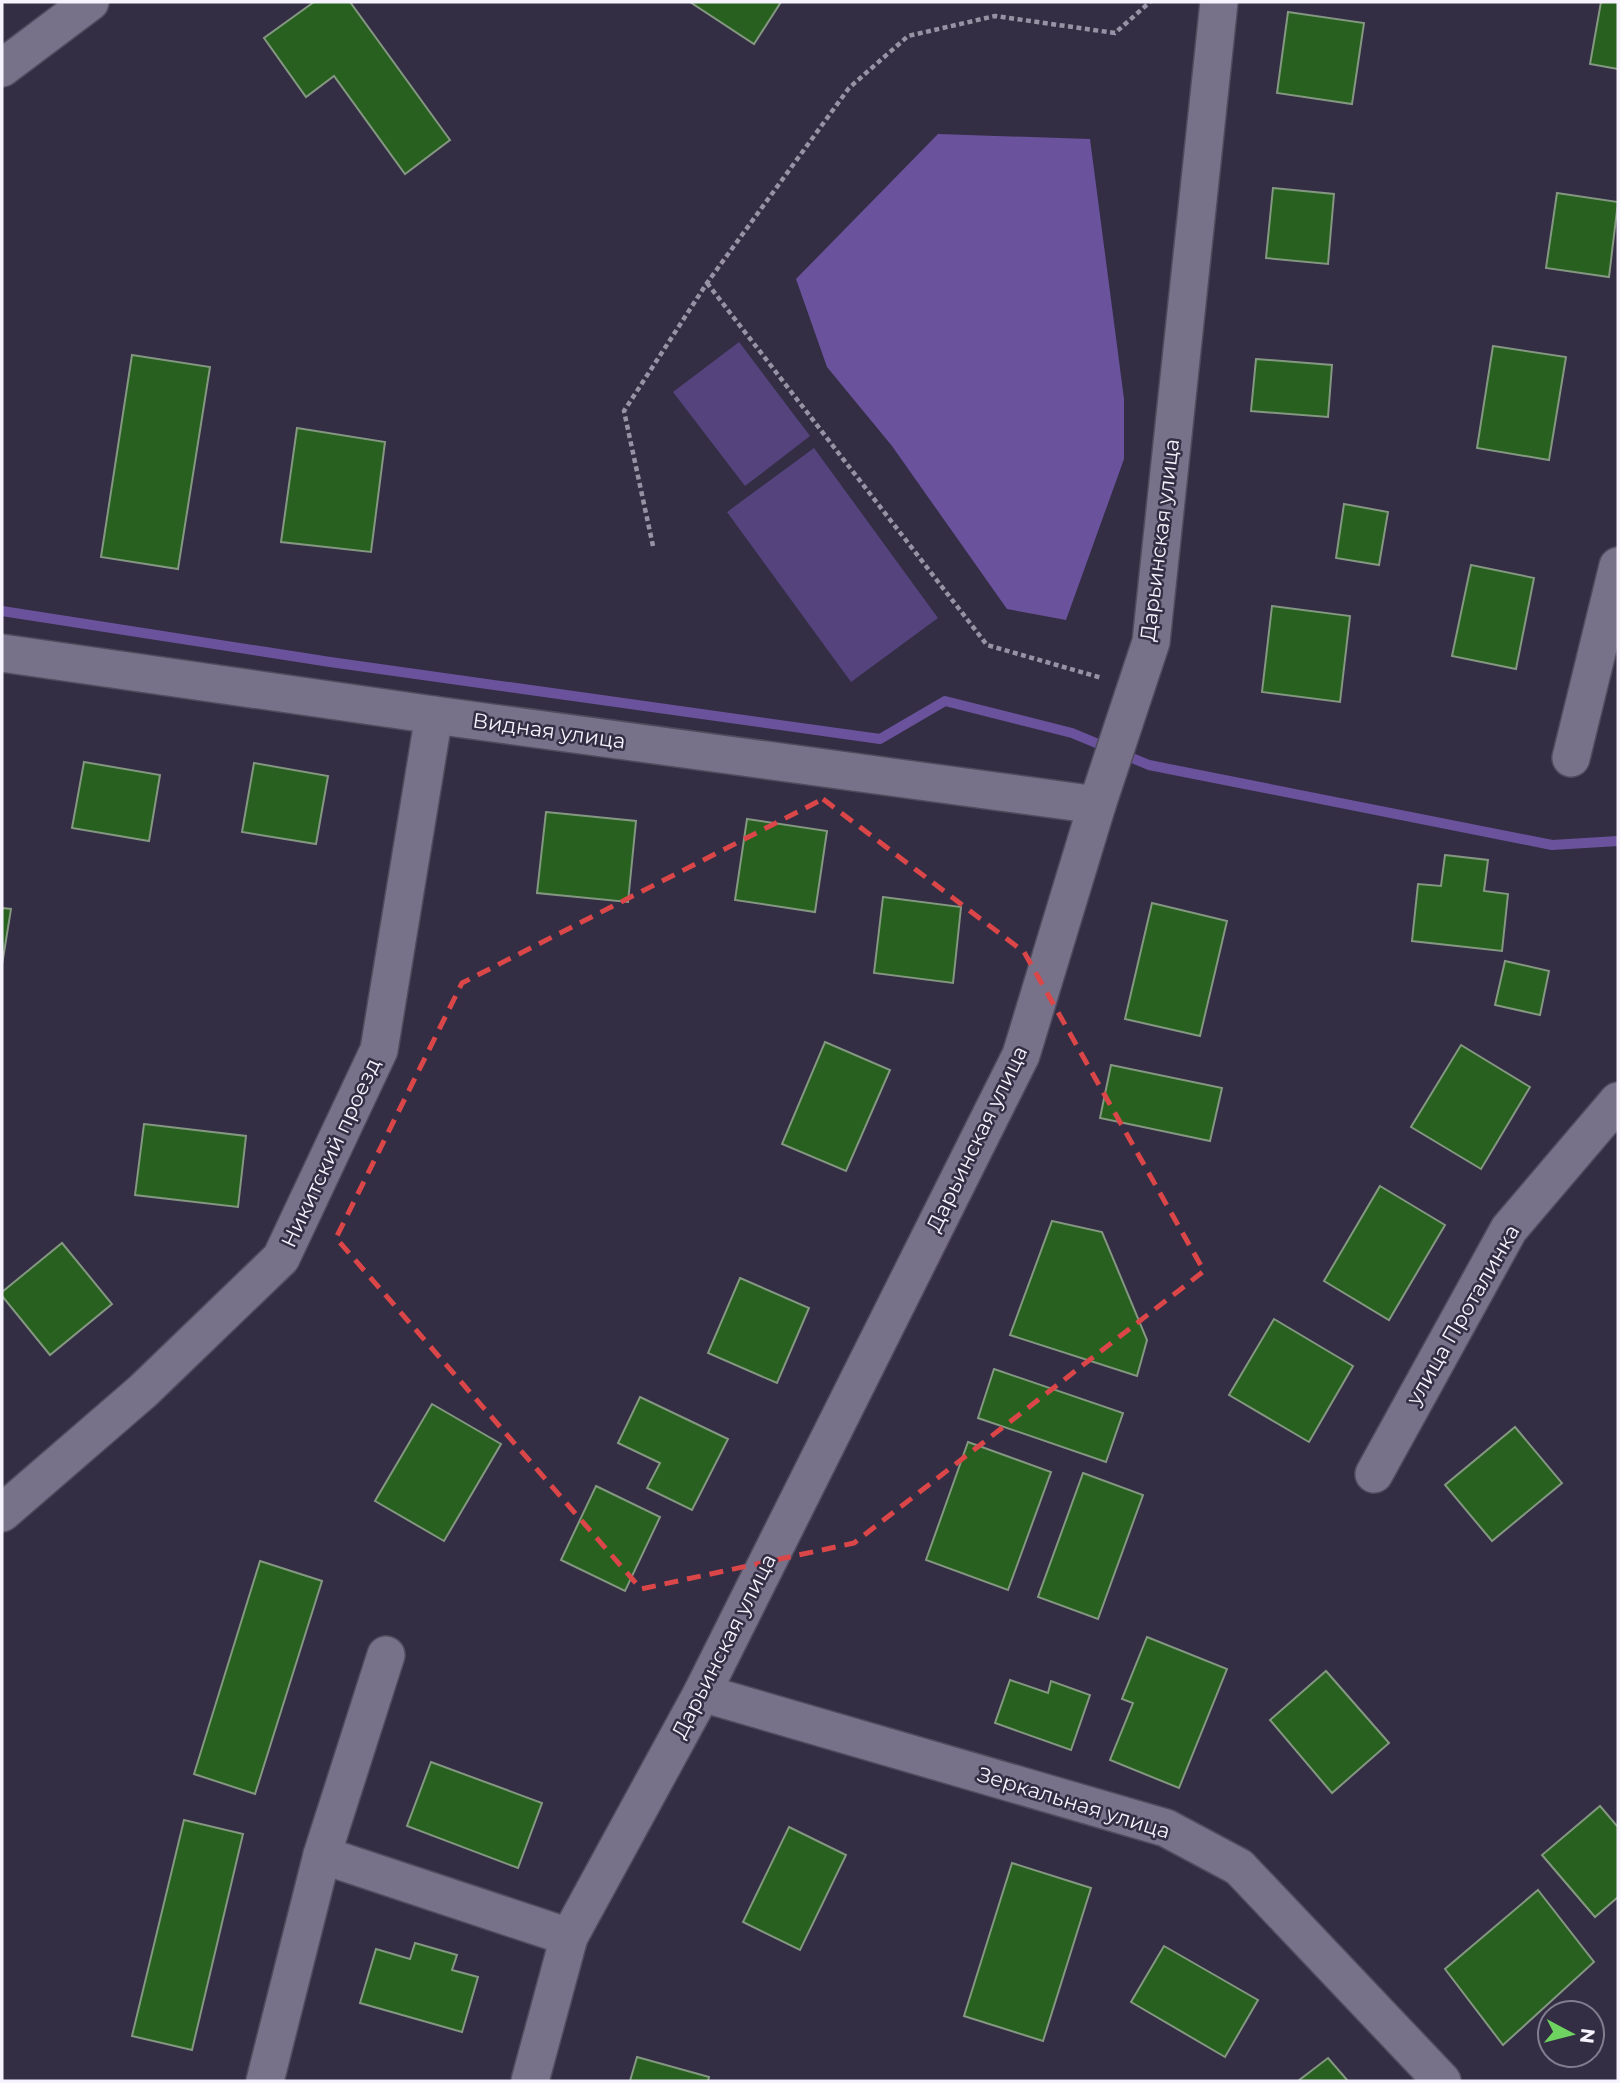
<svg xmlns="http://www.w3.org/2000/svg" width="1620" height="2083" viewBox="0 0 1620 2083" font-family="Montserrat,sans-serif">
<rect width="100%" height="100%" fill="#342e44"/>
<g fill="#54437c">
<polygon points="739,342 810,436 745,486 673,392"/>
<polygon points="814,448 938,618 851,682 727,512"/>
</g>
<polygon fill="#6a539c" points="938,134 1090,139 1124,399 1124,459 1066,620 1007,609 892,446 827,367 796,279"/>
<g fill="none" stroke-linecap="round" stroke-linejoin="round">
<polyline stroke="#6a539c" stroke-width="10" points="2,611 330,662 880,739 945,701 1072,733 1149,765 1552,845 1618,841"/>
</g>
<g fill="#27601f" stroke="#849781" stroke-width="2">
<polygon points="314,2 350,2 450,140 405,174 334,76 306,97 264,38"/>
<polygon points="690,2 781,2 754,44"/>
<polygon points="1601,2 1618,2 1618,69 1590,64"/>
<polygon points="1288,12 1364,23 1352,104 1277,93"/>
<polygon points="1273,188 1334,194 1328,264 1266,258"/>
<polygon points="1557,193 1618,202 1609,277 1546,268"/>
<polygon points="1493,346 1566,357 1549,460 1477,448"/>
<polygon points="132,355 210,367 178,569 101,557"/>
<polygon points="1256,359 1332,365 1328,417 1251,411"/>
<polygon points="297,428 385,442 371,552 281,542"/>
<polygon points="1344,504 1388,512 1379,565 1336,558"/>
<polygon points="1471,565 1534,578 1516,669 1452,656"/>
<polygon points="1272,606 1350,616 1340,702 1262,692"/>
<polygon points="84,762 160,775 149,841 72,828"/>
<polygon points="254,763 328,776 316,844 242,832"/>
<polygon points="546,812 636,821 628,902 537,893"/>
<polygon points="747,819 827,831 815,912 735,900"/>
<polygon points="1445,855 1488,860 1484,891 1508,894 1502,951 1412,941 1418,884 1441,886"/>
<polygon points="883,897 961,907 953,983 874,973"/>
<polygon points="1152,903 1227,921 1200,1036 1125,1019"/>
<polygon points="2,908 11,909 2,965"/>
<polygon points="1505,961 1549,971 1540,1015 1495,1005"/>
<polygon points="825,1042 890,1070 846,1171 782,1144"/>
<polygon points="1461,1045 1530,1087 1481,1169 1411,1127"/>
<polygon points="1111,1065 1222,1088 1210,1141 1100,1118"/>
<polygon points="144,1124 246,1136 238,1207 135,1195"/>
<polygon points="1380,1186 1445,1225 1389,1320 1324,1281"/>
<polygon points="1052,1221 1102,1232 1147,1340 1137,1376 1010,1335"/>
<polygon points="62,1243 112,1304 50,1355 2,1296 2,1292"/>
<polygon points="740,1278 809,1308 777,1383 708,1353"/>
<polygon points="1274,1319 1353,1366 1309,1442 1229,1395"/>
<polygon points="994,1369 1123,1413 1106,1462 978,1418"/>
<polygon points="640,1397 728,1439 692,1510 647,1488 660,1463 618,1443"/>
<polygon points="432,1404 501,1444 444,1541 375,1501"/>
<polygon points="1515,1427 1562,1483 1492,1541 1445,1485"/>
<polygon points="968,1442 1051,1472 1008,1590 926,1560"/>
<polygon points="1083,1473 1143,1495 1098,1619 1038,1597"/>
<polygon points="596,1486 660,1517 625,1591 561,1560"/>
<polygon points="260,1561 322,1581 255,1794 194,1774"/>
<polygon points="1147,1637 1227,1669 1179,1788 1110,1760 1133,1703 1122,1699"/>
<polygon points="1326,1671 1389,1743 1332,1793 1270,1720"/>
<polygon points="1010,1680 1048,1693 1051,1681 1090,1695 1071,1750 995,1723"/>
<polygon points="431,1762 542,1803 518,1868 407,1826"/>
<polygon points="1600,1806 1618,1827 1618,1897 1595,1917 1542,1855"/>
<polygon points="184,1820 243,1834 192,2050 132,2036"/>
<polygon points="789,1827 846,1855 800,1950 743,1922"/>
<polygon points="1012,1863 1091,1888 1043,2041 964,2016"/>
<polygon points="1538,1890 1594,1962 1503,2045 1445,1969"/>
<polygon points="415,1943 457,1955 452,1970 478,1977 462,2032 360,2003 376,1949 410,1959"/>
<polygon points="1164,1946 1258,2000 1225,2057 1131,2002"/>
<polygon points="637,2057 709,2077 708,2081 630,2081"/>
<polygon points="1328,2058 1348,2081 1298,2081"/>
</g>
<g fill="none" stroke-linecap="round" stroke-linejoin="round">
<g stroke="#504b5d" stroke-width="40">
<g id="minor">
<polyline points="2,68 90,2"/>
<polyline points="2,653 434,715 1097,805"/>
<polyline points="1571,758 1618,566"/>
<polyline points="1374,1474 1509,1229 1618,1101"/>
<polyline points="2,1513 143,1391 281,1258 379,1050 434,715"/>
<polyline points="702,1693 1166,1828 1239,1867 1442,2081"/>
<polyline points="322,1855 569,1937"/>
<polyline points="265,2081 322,1855 386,1655"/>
<polyline points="530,2081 569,1937 702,1693 1021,1055 1097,805 1151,642 1219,2"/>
</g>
</g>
<g stroke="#9893a4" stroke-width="4.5" stroke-dasharray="5 3.5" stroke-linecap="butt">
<polyline points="707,283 987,645 1102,678"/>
<polyline points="653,546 624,411 707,283 849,88 908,36 995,16 1115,33 1150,2"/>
</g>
<use href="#minor" stroke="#77718a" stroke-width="37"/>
</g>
<path fill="none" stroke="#db4648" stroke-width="5" stroke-dasharray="14 9" stroke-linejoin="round" d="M823 799 1024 952 1204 1271 854 1543 641 1589 336 1238 462 983Z"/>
<g text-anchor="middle" stroke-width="5" stroke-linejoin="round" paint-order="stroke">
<g font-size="21" fill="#f6f3fe" stroke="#342e44">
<text transform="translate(1160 540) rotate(-83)" y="7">Дарьинская улица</text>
<text transform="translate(549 731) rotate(8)" y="7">Видная улица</text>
<text transform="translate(977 1139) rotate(-64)" y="7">Дарьинская улица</text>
<text transform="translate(331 1153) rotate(-65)" y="7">Никитский проезд</text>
<text transform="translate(1463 1315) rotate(-60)" y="7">улица Проталинка</text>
<text transform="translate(724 1646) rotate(-63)" y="7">Дарьинская улица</text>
<text transform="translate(1074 1803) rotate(17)" y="7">Зеркальная улица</text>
</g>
</g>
<rect width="1620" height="2083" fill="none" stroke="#f6f3fe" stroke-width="7"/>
<g transform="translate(1571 2034) rotate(97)"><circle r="33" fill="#342e44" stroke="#827d8e" stroke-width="2"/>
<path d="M0-5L12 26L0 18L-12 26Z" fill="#6ed360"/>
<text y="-10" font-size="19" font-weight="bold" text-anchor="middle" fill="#f6f3fe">N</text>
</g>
</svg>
